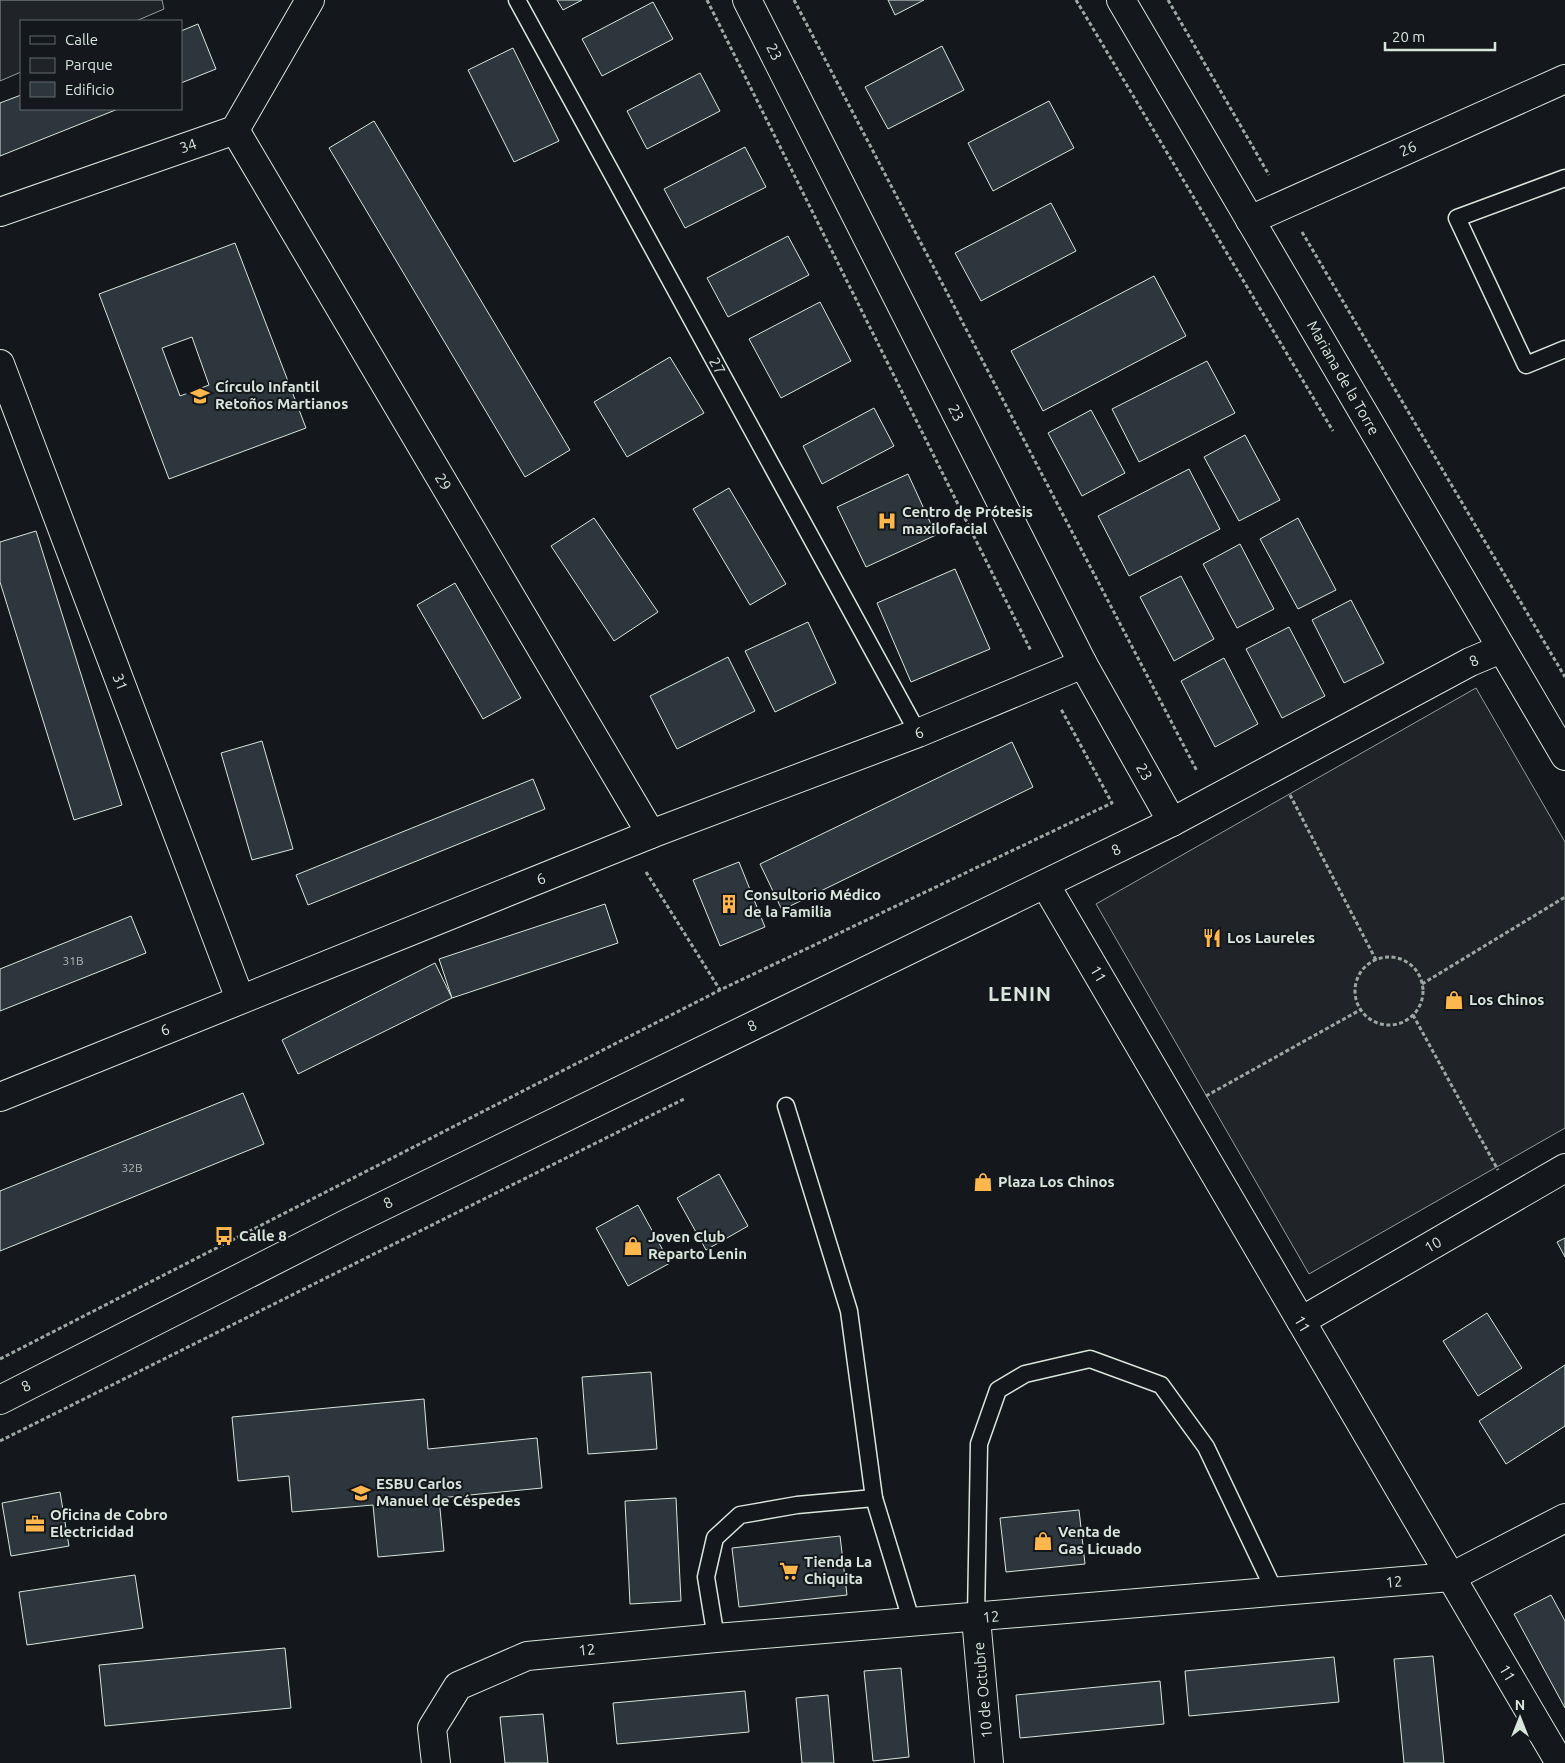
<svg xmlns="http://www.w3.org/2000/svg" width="1565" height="1763" viewBox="0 0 1565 1763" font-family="Ubuntu,sans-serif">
<rect width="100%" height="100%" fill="#14181c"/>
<g fill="#202428" stroke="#939e99">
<polygon points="0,0 162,0 164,9 136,21 21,21 21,72 0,81"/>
<polygon points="1476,688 1565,842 1565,1128 1309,1274 1096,904"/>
</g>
<g fill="#2c363c" stroke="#d8e6dc" fill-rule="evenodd">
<polygon points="557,0 582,0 563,10"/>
<polygon points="888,0 924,0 895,15"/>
<polygon points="653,2 673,39 602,76 582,39"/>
<polygon points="198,24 216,69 181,83 181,31"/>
<polygon points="942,46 964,90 888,129 865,87"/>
<polygon points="513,48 559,141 514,162 468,70"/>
<polygon points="700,73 720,111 647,149 627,111"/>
<polygon points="21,95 21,109 118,109 0,156 0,103"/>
<polygon points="1049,101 1074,148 993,191 968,143"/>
<polygon points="374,121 570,450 525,477 329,148"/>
<polygon points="745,147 766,187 685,228 664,189"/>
<polygon points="1051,203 1076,251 981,301 955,253"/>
<polygon points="788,236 809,275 728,317 707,278"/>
<path d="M235 243 306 428 169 479 99 294ZM192 337 209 385 180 396 162 348Z"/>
<polygon points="1154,276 1186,336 1043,411 1011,351"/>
<polygon points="820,302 851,361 781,398 749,339"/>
<polygon points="670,357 704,413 627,457 594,402"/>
<polygon points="1207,361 1235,413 1139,462 1112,409"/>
<polygon points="874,408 894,446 822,484 803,446"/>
<polygon points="1091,410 1125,473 1082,496 1048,433"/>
<polygon points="1245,435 1280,500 1239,521 1204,457"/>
<polygon points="1189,469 1220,529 1129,576 1098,516"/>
<polygon points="908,474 936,535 866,567 837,507"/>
<polygon points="729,488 786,584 750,605 693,509"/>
<polygon points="594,518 658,612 614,641 551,546"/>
<polygon points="1298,518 1336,590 1298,609 1260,539"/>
<polygon points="36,531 122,805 74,820 0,582 0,542"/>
<polygon points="1240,544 1274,609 1237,628 1203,564"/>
<polygon points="955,569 990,649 911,682 877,603"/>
<polygon points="1181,576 1214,639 1174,661 1140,597"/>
<polygon points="455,583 521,698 483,719 417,605"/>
<polygon points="1351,600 1384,663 1344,683 1312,620"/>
<polygon points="808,622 836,683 775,712 745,651"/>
<polygon points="1289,627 1325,696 1282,718 1246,649"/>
<polygon points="728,657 755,711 677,749 650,696"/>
<polygon points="1224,658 1258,724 1215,747 1181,681"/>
<polygon points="262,741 293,849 252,860 221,753"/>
<polygon points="1012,742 1033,787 782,910 760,864"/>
<polygon points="533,779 545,809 308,905 296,875"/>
<polygon points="739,862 765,927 720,946 693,880"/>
<polygon points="605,904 618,943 452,998 439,959"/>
<polygon points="131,916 146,953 0,1011 0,969"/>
<polygon points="435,963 452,998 298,1074 282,1040"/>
<polygon points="243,1093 264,1144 0,1251 0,1191"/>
<polygon points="719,1174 748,1226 706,1250 677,1198"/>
<polygon points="638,1205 670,1263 628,1286 596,1228"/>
<polygon points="1565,1238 1565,1257 1557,1242"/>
<polygon points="1487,1313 1522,1368 1478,1396 1443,1341"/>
<polygon points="1565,1365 1565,1426 1506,1464 1479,1421"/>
<polygon points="651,1372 657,1449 588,1454 582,1377"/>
<polygon points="424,1399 428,1449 537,1438 542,1488 439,1498 444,1551 378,1557 373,1505 292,1512 289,1476 238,1481 232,1417"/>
<polygon points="60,1492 69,1546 11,1556 2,1503"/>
<polygon points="676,1498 681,1601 630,1604 625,1501"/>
<polygon points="1079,1510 1085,1564 1006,1572 1000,1518"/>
<polygon points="840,1536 847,1595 739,1607 732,1548"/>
<polygon points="135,1575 143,1628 27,1645 19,1592"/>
<polygon points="1551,1595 1565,1621 1565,1708 1514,1614"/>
<polygon points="285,1648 291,1708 105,1726 99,1665"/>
<polygon points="1433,1656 1444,1763 1404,1763 1394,1659"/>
<polygon points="1334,1657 1339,1702 1189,1716 1185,1671"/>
<polygon points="901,1668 909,1757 873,1761 864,1671"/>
<polygon points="1160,1681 1164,1724 1020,1738 1016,1695"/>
<polygon points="745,1691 749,1732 617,1744 613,1703"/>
<polygon points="828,1695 834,1763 802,1763 796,1698"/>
<polygon points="543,1714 548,1763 505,1763 500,1717"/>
</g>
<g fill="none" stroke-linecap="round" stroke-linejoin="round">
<g stroke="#d8e6dc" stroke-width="19">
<g id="service">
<polyline points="517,0 918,733"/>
<polyline points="1565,178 1457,218 1526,365 1565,349"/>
<polyline points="786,1106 849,1311 874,1498 912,1623"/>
<polyline points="976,1618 979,1444 998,1390 1025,1374 1090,1359 1161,1385 1206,1447 1275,1592"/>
<polyline points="716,1638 706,1577 715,1538 740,1515 797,1505 874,1498"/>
</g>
</g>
<g stroke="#d8e6dc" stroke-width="30">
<g id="minor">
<polyline points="747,0 1083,664 1172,822"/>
<polyline points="235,130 651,834"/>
<polyline points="0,212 235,130 310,0"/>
<polyline points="0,364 240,999"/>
<polyline points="1045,884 1560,1763"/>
<polyline points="0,1097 651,834 918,733 1083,664"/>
<polyline points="1301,1321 1565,1168"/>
<polyline points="976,1618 989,1763"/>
<polyline points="436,1763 432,1728 458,1686 527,1656 716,1638 1451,1577 1565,1518"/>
</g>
</g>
<g stroke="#d8e6dc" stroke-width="30">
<g id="tertiary">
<polyline points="1121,0 1565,756"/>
<polyline points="1250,220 1565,79"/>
<polyline points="0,1400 348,1223 1172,822 1470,662 1501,649"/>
</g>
</g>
<g stroke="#9da8a2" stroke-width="3" stroke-dasharray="4 2.5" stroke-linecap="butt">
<polyline points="707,0 1031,651"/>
<polyline points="794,0 1197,771"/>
<polyline points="1076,0 1333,431"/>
<polyline points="1168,0 1269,175"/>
<polyline points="1302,232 1565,677"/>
<polyline points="1290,795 1376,960"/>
<polyline points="646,872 720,990"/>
<circle cx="1389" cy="991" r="34"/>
<polyline points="1422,984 1565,897"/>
<polyline points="1413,1015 1498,1170"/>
<polyline points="1206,1096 1360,1010"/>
<polyline points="0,1359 720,990 1112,803 1061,709"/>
<polyline points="0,1441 684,1099"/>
</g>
<use href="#service" stroke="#14181c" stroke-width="16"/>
<use href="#minor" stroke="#14181c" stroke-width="28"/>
<use href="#tertiary" stroke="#14181c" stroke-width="28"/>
</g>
<defs>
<g id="school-bare" transform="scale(1.5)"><path d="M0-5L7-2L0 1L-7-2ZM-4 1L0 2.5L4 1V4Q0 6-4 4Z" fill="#ffb74d" stroke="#14181c" stroke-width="2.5" paint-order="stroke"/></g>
<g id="hospital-bare" transform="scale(1.5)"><path d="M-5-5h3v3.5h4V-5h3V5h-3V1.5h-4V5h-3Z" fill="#ffb74d" stroke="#14181c" stroke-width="2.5" paint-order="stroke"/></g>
<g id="building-bare" transform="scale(1.5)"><path d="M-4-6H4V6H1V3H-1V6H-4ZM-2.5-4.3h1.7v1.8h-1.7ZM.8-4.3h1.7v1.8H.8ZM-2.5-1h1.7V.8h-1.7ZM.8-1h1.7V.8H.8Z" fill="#ffb74d" stroke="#14181c" stroke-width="2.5" paint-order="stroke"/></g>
<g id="restaurant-bare" transform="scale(1.5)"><path d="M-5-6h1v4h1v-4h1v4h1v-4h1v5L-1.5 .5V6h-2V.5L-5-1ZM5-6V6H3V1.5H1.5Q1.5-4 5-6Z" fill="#ffb74d" stroke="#14181c" stroke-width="2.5" paint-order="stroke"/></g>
<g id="shop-bare" transform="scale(1.5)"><path d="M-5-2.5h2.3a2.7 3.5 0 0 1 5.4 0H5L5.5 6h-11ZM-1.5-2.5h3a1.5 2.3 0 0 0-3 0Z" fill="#ffb74d" stroke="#14181c" stroke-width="2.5" paint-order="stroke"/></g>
<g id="bus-bare" transform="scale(1.5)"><path d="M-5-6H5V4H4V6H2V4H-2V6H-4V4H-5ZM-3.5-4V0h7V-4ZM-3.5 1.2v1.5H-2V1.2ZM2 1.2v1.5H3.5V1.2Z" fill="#ffb74d" stroke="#14181c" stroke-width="2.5" paint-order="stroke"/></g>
<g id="office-bare" transform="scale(1.5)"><path d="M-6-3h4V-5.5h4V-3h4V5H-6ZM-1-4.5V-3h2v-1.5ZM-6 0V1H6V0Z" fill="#ffb74d" stroke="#14181c" stroke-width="2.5" paint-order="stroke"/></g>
<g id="supermarket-bare" transform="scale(1.5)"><path d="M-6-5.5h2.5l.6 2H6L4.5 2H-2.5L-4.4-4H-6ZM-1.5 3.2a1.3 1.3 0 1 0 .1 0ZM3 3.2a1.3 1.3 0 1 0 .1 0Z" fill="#ffb74d" stroke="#14181c" stroke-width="2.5" paint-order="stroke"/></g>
</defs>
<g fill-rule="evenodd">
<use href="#school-bare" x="200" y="396"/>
<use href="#hospital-bare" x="887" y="521"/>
<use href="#building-bare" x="729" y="904"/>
<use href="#restaurant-bare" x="1212" y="938"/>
<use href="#shop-bare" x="1454" y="1000"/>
<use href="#shop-bare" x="983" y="1182"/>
<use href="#bus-bare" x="224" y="1236"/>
<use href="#shop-bare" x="633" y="1246"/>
<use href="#school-bare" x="361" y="1493"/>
<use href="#office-bare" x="35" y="1524"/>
<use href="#shop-bare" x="1043" y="1541"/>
<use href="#supermarket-bare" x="789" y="1571"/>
</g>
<g text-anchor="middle" stroke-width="4" stroke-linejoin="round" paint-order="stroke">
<g font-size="12" fill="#adbab4">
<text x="73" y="965">31B</text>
<text x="132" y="1172">32B</text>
</g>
<g font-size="15" fill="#d8e6dc" stroke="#14181c">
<text transform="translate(774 52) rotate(63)" y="5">23</text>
<text transform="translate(188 146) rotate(-19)" y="5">34</text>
<text transform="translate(1408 149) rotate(-24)" y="5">26</text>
<text transform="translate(717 366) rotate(61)" y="5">27</text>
<text transform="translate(1343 378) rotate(60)" y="5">Mariana de la Torre</text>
<text transform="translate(956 413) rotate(63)" y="5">23</text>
<text transform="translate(443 482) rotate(59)" y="5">29</text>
<text transform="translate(1474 661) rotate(-25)" y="5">8</text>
<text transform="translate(120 682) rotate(69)" y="5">31</text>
<text transform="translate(919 733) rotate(-22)" y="5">6</text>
<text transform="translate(1144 772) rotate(61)" y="5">23</text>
<text transform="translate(1116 850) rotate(-26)" y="5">8</text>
<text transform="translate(541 879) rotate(-22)" y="5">6</text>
<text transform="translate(1098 974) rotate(60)" y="5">11</text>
<text transform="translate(752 1026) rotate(-26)" y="5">8</text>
<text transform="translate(165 1030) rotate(-22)" y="5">6</text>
<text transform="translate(388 1203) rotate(-26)" y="5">8</text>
<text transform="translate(1433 1245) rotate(-30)" y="5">10</text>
<text transform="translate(1302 1324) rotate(60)" y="5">11</text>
<text transform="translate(26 1386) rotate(-27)" y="5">8</text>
<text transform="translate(1394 1582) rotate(-5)" y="5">12</text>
<text transform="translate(991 1617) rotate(-5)" y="5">12</text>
<text transform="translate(587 1650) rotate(-6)" y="5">12</text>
<text transform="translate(1507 1673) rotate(60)" y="5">11</text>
<text transform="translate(983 1690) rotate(-95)" y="5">10 de Octubre</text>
</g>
<g font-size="15" font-weight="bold" fill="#d8e6dc" stroke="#14181c" text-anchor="start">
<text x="215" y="392">Círculo Infantil<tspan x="215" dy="17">Retoños Martianos</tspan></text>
<text x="902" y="517">Centro de Prótesis<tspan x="902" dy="17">maxilofacial</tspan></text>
<text x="744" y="900">Consultorio Médico<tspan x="744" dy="17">de la Familia</tspan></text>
<text x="1227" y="943">Los Laureles</text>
<text x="1469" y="1005">Los Chinos</text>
<text x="998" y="1187">Plaza Los Chinos</text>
<text x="239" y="1241">Calle 8</text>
<text x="648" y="1242">Joven Club<tspan x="648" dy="17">Reparto Lenin</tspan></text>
<text x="376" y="1489">ESBU Carlos<tspan x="376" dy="17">Manuel de Céspedes</tspan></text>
<text x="50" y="1520">Oficina de Cobro<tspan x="50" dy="17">Electricidad</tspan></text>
<text x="1058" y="1537">Venta de<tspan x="1058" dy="17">Gas Licuado</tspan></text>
<text x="804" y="1567">Tienda La<tspan x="804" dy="17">Chiquita</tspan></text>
</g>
<g font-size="20" font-weight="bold" letter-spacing="1" fill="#d8e6dc" stroke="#14181c">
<text x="1020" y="1001">LENIN</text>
</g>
</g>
<rect x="20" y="20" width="162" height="90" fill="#14181c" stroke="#626a69"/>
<rect x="30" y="36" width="25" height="8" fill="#14181c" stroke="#626a69"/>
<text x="65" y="45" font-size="15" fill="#d8e6dc">Calle</text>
<rect x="30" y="58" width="25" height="15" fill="#202428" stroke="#626a69"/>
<text x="65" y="70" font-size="15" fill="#d8e6dc">Parque</text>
<rect x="30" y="82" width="25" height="15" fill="#2c363c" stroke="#626a69"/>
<text x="65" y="95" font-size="15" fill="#d8e6dc">Edificio</text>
<g transform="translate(1520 1718)" stroke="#14181c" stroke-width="4" paint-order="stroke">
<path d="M0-4L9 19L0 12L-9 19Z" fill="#d8e6dc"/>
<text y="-8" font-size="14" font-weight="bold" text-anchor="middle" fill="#d8e6dc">N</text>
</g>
<path d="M1385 42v8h110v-8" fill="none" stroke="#d8e6dc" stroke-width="2.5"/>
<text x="1392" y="42" font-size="15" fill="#d8e6dc" stroke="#14181c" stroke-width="4" paint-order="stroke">20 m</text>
</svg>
